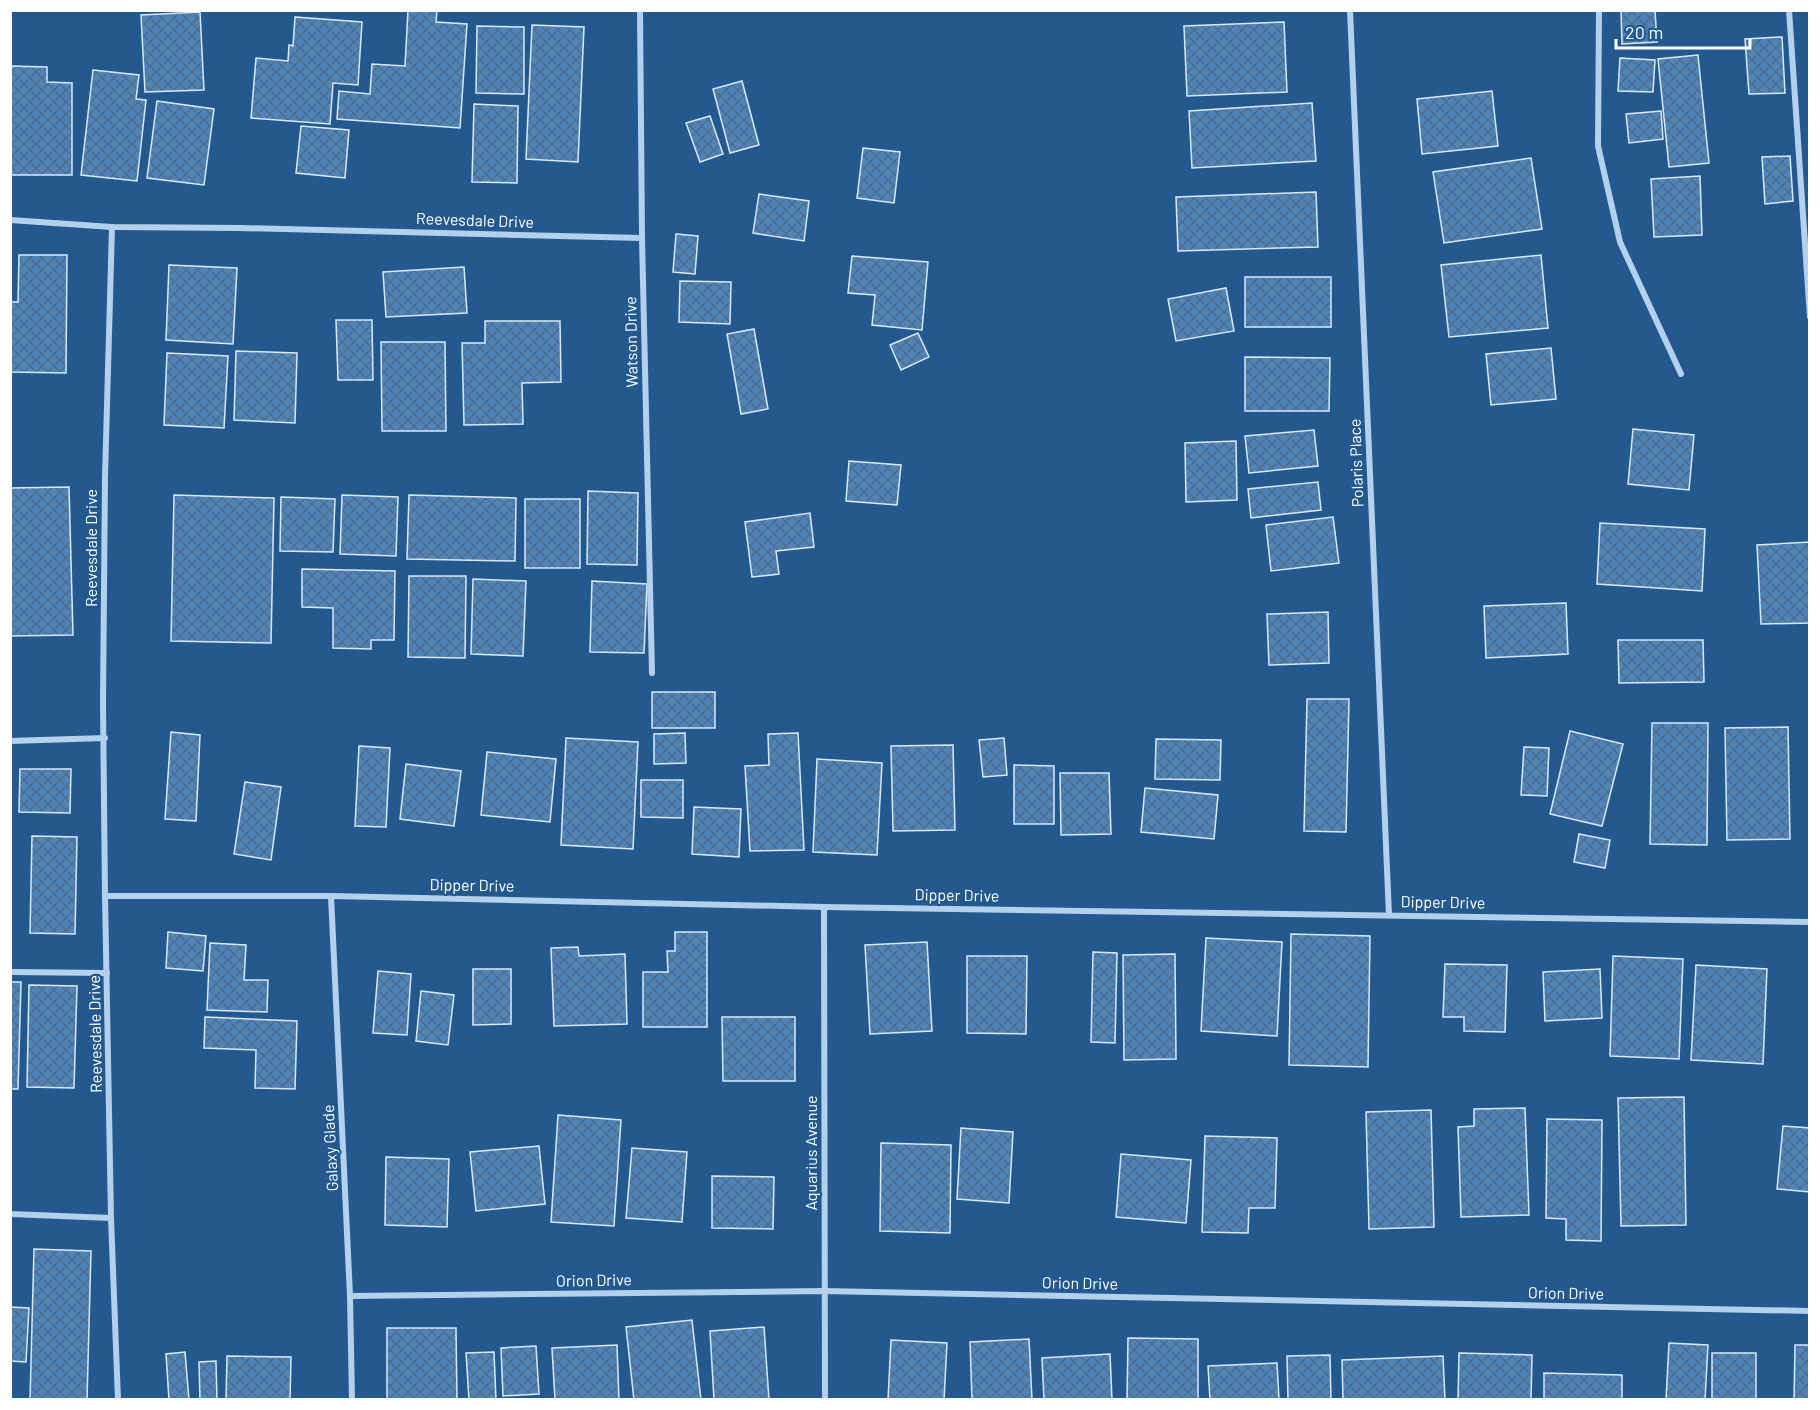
<svg xmlns="http://www.w3.org/2000/svg" width="1820" height="1410" viewBox="0 0 1820 1410" font-family="Barlow,sans-serif">
<defs>
<pattern id="building-cross-hatch" width="8" height="8" patternUnits="userSpaceOnUse" patternTransform="scale(1.5)"><rect width="8" height="8" fill="#5084b8"/><path d="M0 0l8 8M0 8l8-8" fill="none" stroke="#4e6e8d"/></pattern>
</defs>
<rect width="100%" height="100%" fill="#23598f"/>
<g fill="url(#building-cross-hatch)" stroke="#d8e9f9" stroke-width="1.5">
<polygon points="408,10 437,11 436,22 467,24 460,128 337,119 339,91 370,94 372,64 405,66"/>
<polygon points="1621,10 1655,10 1657,42 1622,44"/>
<polygon points="200,12 204,90 145,92 141,15"/>
<polygon points="295,17 362,22 358,85 333,83 330,124 251,118 256,58 288,61 289,45 293,46"/>
<polygon points="1284,22 1287,92 1187,96 1184,26"/>
<polygon points="532,25 584,27 578,162 526,159"/>
<polygon points="477,26 524,27 524,94 476,93"/>
<polygon points="1782,37 1785,93 1749,94 1745,39"/>
<polygon points="1698,55 1709,163 1669,167 1658,59"/>
<polygon points="1620,58 1655,60 1653,92 1618,91"/>
<polygon points="10,66 47,67 47,82 72,83 72,175 10,175"/>
<polygon points="93,70 139,75 136,99 146,100 137,181 81,175"/>
<polygon points="742,81 759,145 730,153 713,89"/>
<polygon points="1492,91 1498,146 1422,154 1417,99"/>
<polygon points="157,101 214,109 204,185 147,178"/>
<polygon points="1312,103 1316,161 1192,168 1189,111"/>
<polygon points="474,104 518,106 517,183 472,182"/>
<polygon points="1661,111 1663,139 1629,143 1626,114"/>
<polygon points="710,116 723,154 700,162 686,123"/>
<polygon points="301,126 349,130 345,178 296,173"/>
<polygon points="863,148 900,152 894,203 857,198"/>
<polygon points="1790,156 1793,201 1765,204 1762,157"/>
<polygon points="1531,158 1542,229 1444,243 1433,172"/>
<polygon points="1700,176 1702,235 1654,237 1651,179"/>
<polygon points="1316,192 1318,247 1178,251 1176,197"/>
<polygon points="759,194 809,201 804,241 753,233"/>
<polygon points="676,234 698,236 695,274 673,272"/>
<polygon points="19,255 67,255 66,373 10,372 10,302 18,302"/>
<polygon points="1541,255 1548,328 1449,337 1441,265"/>
<polygon points="852,256 928,262 922,330 872,325 875,295 848,293"/>
<polygon points="169,265 237,268 233,344 166,340"/>
<polygon points="464,267 467,313 386,317 383,272"/>
<rect x="1245" y="277" width="86" height="50"/>
<polygon points="680,281 731,282 730,324 679,322"/>
<polygon points="1226,288 1234,331 1176,341 1168,299"/>
<polygon points="336,320 372,320 373,380 338,380"/>
<polygon points="485,321 560,321 561,382 522,383 523,424 464,425 462,343 485,343"/>
<polygon points="754,329 768,409 741,414 727,334"/>
<polygon points="918,333 929,357 901,370 890,345"/>
<polygon points="381,342 445,342 446,431 382,431"/>
<polygon points="1551,348 1556,399 1491,405 1486,354"/>
<polygon points="236,351 297,353 295,423 234,420"/>
<polygon points="167,353 228,356 224,428 164,425"/>
<polygon points="1245,357 1330,358 1329,411 1245,411"/>
<polygon points="1633,429 1694,435 1689,490 1628,484"/>
<polygon points="1314,430 1318,466 1249,473 1245,436"/>
<polygon points="1236,441 1237,500 1186,502 1185,443"/>
<polygon points="849,461 901,465 897,505 846,501"/>
<polygon points="1318,482 1321,510 1251,518 1248,489"/>
<polygon points="69,487 73,635 10,636 10,488"/>
<polygon points="588,491 638,493 637,565 587,564"/>
<polygon points="174,495 274,498 271,643 171,641"/>
<polygon points="342,495 398,497 396,556 340,554"/>
<polygon points="409,495 516,498 515,561 407,559"/>
<polygon points="281,497 335,499 333,552 280,551"/>
<rect x="525" y="499" width="55" height="69"/>
<polygon points="810,513 814,547 776,551 779,574 752,577 745,522"/>
<polygon points="1333,517 1339,563 1271,571 1266,525"/>
<polygon points="1600,523 1705,529 1702,591 1597,584"/>
<polygon points="1810,542 1810,623 1761,624 1757,545"/>
<polygon points="302,569 395,571 394,640 371,640 371,649 333,648 333,608 302,607"/>
<polygon points="409,576 466,576 465,658 408,657"/>
<polygon points="473,579 526,581 523,656 471,654"/>
<polygon points="592,581 647,584 644,653 590,652"/>
<polygon points="1566,603 1568,654 1486,658 1484,606"/>
<polygon points="1328,612 1329,663 1269,665 1267,614"/>
<polygon points="1618,640 1703,640 1704,682 1619,683"/>
<rect x="652" y="692" width="63" height="36"/>
<polygon points="1307,699 1349,699 1346,832 1304,831"/>
<polygon points="1652,723 1708,723 1707,845 1650,844"/>
<polygon points="1788,727 1790,839 1727,840 1725,728"/>
<polygon points="1570,731 1623,744 1602,826 1550,814"/>
<polygon points="171,732 200,735 196,821 165,819"/>
<polygon points="685,733 686,763 654,764 654,734"/>
<polygon points="798,733 804,850 750,851 745,766 769,765 768,734"/>
<polygon points="566,738 638,742 633,849 561,845"/>
<polygon points="1004,738 1007,775 983,777 979,740"/>
<polygon points="1156,739 1221,740 1220,780 1155,779"/>
<polygon points="953,745 955,830 893,831 891,746"/>
<polygon points="359,746 390,748 386,827 355,826"/>
<polygon points="1524,747 1549,748 1547,796 1521,795"/>
<polygon points="487,752 556,759 550,822 481,815"/>
<polygon points="817,759 882,763 877,855 813,852"/>
<polygon points="406,764 461,771 454,826 400,819"/>
<polygon points="1014,765 1054,766 1054,824 1014,824"/>
<polygon points="20,769 71,769 70,813 19,812"/>
<polygon points="1060,773 1109,773 1111,834 1061,835"/>
<polygon points="641,780 683,780 683,818 641,817"/>
<polygon points="245,782 281,787 271,860 234,854"/>
<polygon points="1145,788 1218,795 1214,839 1141,832"/>
<polygon points="694,807 741,809 739,857 692,854"/>
<polygon points="1579,834 1610,840 1605,868 1574,862"/>
<polygon points="32,836 77,837 75,934 30,933"/>
<polygon points="168,932 206,936 203,971 166,968"/>
<polygon points="675,932 707,932 707,1027 643,1027 643,972 668,972 667,951 675,951"/>
<polygon points="1291,934 1370,936 1368,1067 1289,1065"/>
<polygon points="1206,938 1282,942 1277,1036 1201,1031"/>
<polygon points="927,942 932,1031 870,1034 865,945"/>
<polygon points="210,943 246,945 244,980 268,980 267,1012 207,1010"/>
<polygon points="578,947 579,956 625,954 627,1024 554,1026 551,948"/>
<polygon points="1093,952 1117,953 1115,1043 1091,1042"/>
<polygon points="1175,954 1176,1059 1124,1060 1123,955"/>
<polygon points="967,956 1027,956 1026,1034 967,1033"/>
<polygon points="1613,956 1683,959 1679,1059 1610,1056"/>
<polygon points="1445,964 1507,965 1505,1032 1464,1031 1464,1017 1443,1017"/>
<polygon points="1696,965 1767,969 1763,1064 1691,1060"/>
<polygon points="473,969 511,969 511,1024 473,1025"/>
<polygon points="1600,969 1602,1018 1545,1021 1543,972"/>
<polygon points="378,971 411,974 407,1035 373,1033"/>
<polygon points="10,982 21,982 18,1089 10,1089"/>
<polygon points="29,985 77,986 74,1088 27,1087"/>
<polygon points="421,991 454,995 448,1045 416,1041"/>
<polygon points="205,1017 297,1021 295,1089 255,1088 256,1050 204,1048"/>
<polygon points="722,1017 795,1017 795,1081 723,1081"/>
<polygon points="1684,1097 1686,1225 1621,1226 1618,1098"/>
<polygon points="1525,1108 1529,1215 1461,1217 1458,1127 1474,1126 1474,1109"/>
<polygon points="1431,1110 1434,1227 1369,1229 1366,1112"/>
<polygon points="558,1115 621,1120 614,1226 551,1222"/>
<polygon points="1547,1119 1602,1120 1601,1241 1566,1240 1566,1219 1546,1218"/>
<polygon points="1783,1126 1810,1128 1810,1192 1777,1189"/>
<polygon points="961,1128 1013,1132 1009,1203 957,1199"/>
<polygon points="1205,1136 1277,1138 1275,1208 1249,1208 1248,1233 1202,1232"/>
<polygon points="881,1143 951,1145 950,1233 880,1231"/>
<polygon points="539,1146 545,1204 476,1211 470,1152"/>
<polygon points="632,1148 687,1152 682,1222 626,1218"/>
<polygon points="1121,1154 1191,1160 1186,1223 1116,1217"/>
<polygon points="386,1157 449,1159 447,1227 385,1225"/>
<polygon points="712,1176 774,1177 773,1229 712,1228"/>
<polygon points="34,1249 91,1251 87,1400 30,1400"/>
<polygon points="10,1307 29,1308 26,1362 10,1361"/>
<polygon points="692,1320 701,1400 634,1400 626,1327"/>
<polygon points="764,1327 769,1400 714,1400 710,1331"/>
<polygon points="387,1328 456,1328 457,1400 387,1400"/>
<polygon points="1128,1338 1198,1339 1198,1400 1127,1400"/>
<polygon points="1029,1339 1032,1400 972,1400 970,1342"/>
<polygon points="891,1340 947,1343 944,1400 888,1400"/>
<polygon points="1669,1343 1708,1345 1705,1400 1666,1400"/>
<polygon points="617,1345 619,1400 555,1400 552,1348"/>
<polygon points="1795,1345 1810,1345 1810,1400 1794,1400"/>
<polygon points="536,1346 539,1394 503,1396 501,1348"/>
<polygon points="185,1352 189,1400 169,1400 166,1354"/>
<polygon points="494,1352 496,1400 469,1400 466,1353"/>
<polygon points="1459,1353 1532,1355 1531,1400 1458,1400"/>
<rect x="1712" y="1353" width="44" height="47"/>
<polygon points="1110,1354 1112,1400 1044,1400 1042,1358"/>
<polygon points="1330,1355 1331,1400 1288,1400 1287,1356"/>
<polygon points="227,1356 291,1357 290,1400 226,1400"/>
<polygon points="1443,1356 1445,1400 1343,1400 1342,1360"/>
<polygon points="216,1361 217,1400 200,1400 199,1362"/>
<polygon points="1277,1363 1279,1400 1210,1400 1208,1366"/>
<polygon points="1544,1373 1622,1375 1622,1400 1544,1400"/>
</g>
<g fill="none" stroke-linecap="round" stroke-linejoin="round">
<g stroke="#b3d0ec" stroke-width="6">
<polyline points="640,10 642,238 652,673"/>
<polyline points="1350,10 1389,915"/>
<polyline points="1599,10 1598,146 1620,242 1681,374"/>
<polyline points="1789,10 1810,317"/>
<polyline points="10,220 112,227 239,228 642,238"/>
<polyline points="112,227 105,477 103,704 105,896 111,1218 118,1400"/>
<polyline points="10,741 105,738"/>
<polyline points="105,896 331,896 824,907 1810,922"/>
<polyline points="331,896 350,1296 352,1400"/>
<polyline points="824,907 825,1400"/>
<polyline points="10,972 107,973"/>
<polyline points="10,1214 111,1218"/>
<polyline points="350,1296 824,1291 1810,1311"/>
</g>
</g>
<g text-anchor="middle" stroke-width="4.5" stroke-linejoin="round" paint-order="stroke">
<g font-size="16" fill="#fff" stroke="#23598f">
<text transform="translate(475 220) rotate(2)" y="6">Reevesdale Drive</text>
<text transform="translate(631 342) rotate(-91)" y="6">Watson Drive</text>
<text transform="translate(1356 463) rotate(-92)" y="6">Polaris Place</text>
<text transform="translate(91 548) rotate(-90)" y="6">Reevesdale Drive</text>
<text transform="translate(472 885) rotate(1)" y="6">Dipper Drive</text>
<text transform="translate(957 895) rotate(1)" y="6">Dipper Drive</text>
<text transform="translate(1443 902) rotate(1)" y="6">Dipper Drive</text>
<text transform="translate(95 1034) rotate(-91)" y="6">Reevesdale Drive</text>
<text transform="translate(330 1148) rotate(-93)" y="6">Galaxy Glade</text>
<text transform="translate(811 1153) rotate(-90)" y="6">Aquarius Avenue</text>
<text transform="translate(594 1280) rotate(-1)" y="6">Orion Drive</text>
<text transform="translate(1080 1283) rotate(1)" y="6">Orion Drive</text>
<text transform="translate(1566 1293) rotate(1)" y="6">Orion Drive</text>
</g>
</g>
<rect width="1820" height="1410" fill="none" stroke="#ffffff" stroke-width="24"/>
<path d="M1616 39v9h134v-9" fill="none" stroke="#ffffff" stroke-width="3"/>
<text x="1625" y="39" font-size="18" fill="#ffffff" stroke="#23598f" stroke-width="4.5" paint-order="stroke">20 m</text>
</svg>
